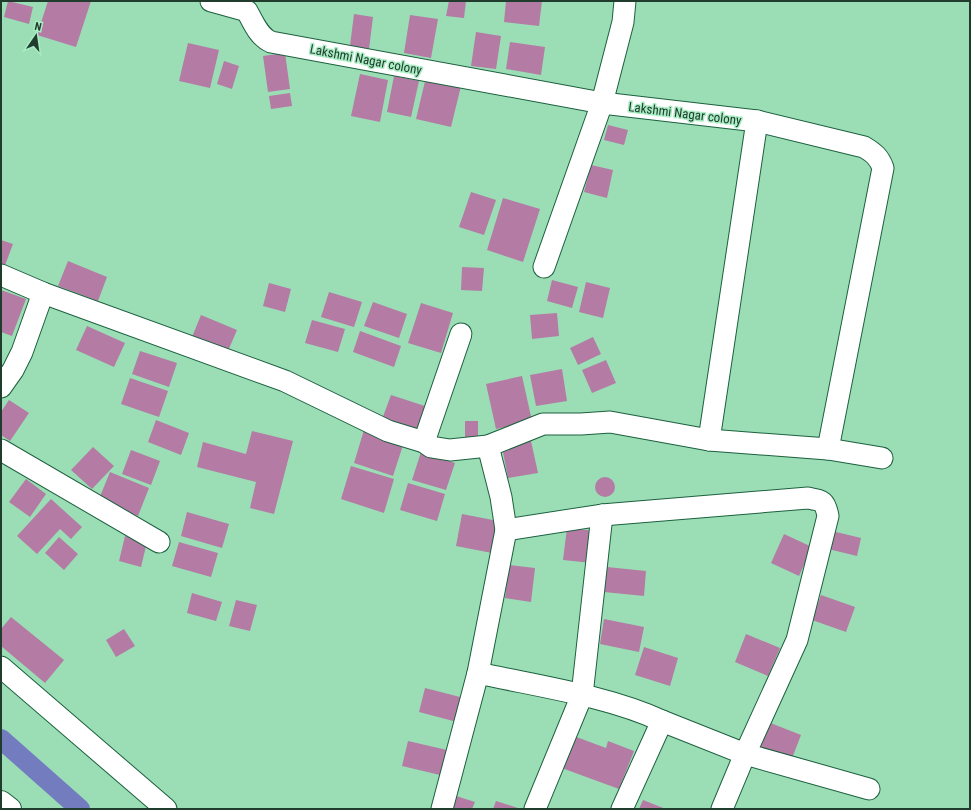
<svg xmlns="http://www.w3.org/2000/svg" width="971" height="810" viewBox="0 0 971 810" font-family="'Roboto Condensed',sans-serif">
<rect width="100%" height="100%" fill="#9bdeb6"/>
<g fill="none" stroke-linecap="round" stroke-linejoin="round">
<polyline stroke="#747cc0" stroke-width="20" points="1,739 80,809"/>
</g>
<g fill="#b47ba4">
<polygon points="8,1 33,7 29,24 4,17"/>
<polygon points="48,1 91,1 76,47 37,35"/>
<polygon points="449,1 466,1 464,18 446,16"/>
<polygon points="506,1 542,1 539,26 504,22"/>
<polygon points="354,14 373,17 369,49 350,46"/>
<polygon points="410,15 438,19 431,58 404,53"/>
<polygon points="476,32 501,36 496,69 471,66"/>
<polygon points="510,42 545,47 541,75 506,69"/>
<polygon points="188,43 219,50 210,88 179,81"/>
<polygon points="285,53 290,89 268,92 263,56"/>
<polygon points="224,61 239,66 232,89 217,84"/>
<polygon points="427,73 462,82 451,127 416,119"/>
<polygon points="360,74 388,80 380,122 351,116"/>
<polygon points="394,76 419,81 411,117 387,112"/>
<polygon points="290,93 292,106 271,109 269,96"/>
<polygon points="608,125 628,130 624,145 604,140"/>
<polygon points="591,165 613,170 607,198 584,192"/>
<polygon points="471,192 496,200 484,235 459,227"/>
<polygon points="503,198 540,209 523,262 487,250"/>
<polygon points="1,240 13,244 4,268 1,267"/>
<polygon points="68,261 107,277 98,301 58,286"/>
<polygon points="462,267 484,268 482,291 461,290"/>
<polygon points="552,280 578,287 572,308 547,301"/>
<polygon points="586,282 610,288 603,318 579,312"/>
<polygon points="269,283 291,289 285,312 263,306"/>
<polygon points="1,290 26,299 12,336 1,332"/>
<polygon points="329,292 362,302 354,327 321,317"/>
<polygon points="373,302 407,314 399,338 364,326"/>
<polygon points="421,303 453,313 441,353 408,343"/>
<polygon points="557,313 559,336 532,339 530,315"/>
<polygon points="201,315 237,330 228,351 192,337"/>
<polygon points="312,320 345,329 338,352 305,343"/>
<polygon points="87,326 125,343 114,367 76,350"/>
<polygon points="360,331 401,346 394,367 353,352"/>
<polygon points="593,337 601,354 578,365 570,348"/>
<polygon points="140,351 177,363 169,387 132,374"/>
<polygon points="606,360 616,383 592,393 582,370"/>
<polygon points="562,369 567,401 536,406 530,375"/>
<polygon points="522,376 532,421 496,429 486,384"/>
<polygon points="130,378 168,391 159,417 121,404"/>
<polygon points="391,395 428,407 418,435 381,422"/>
<polygon points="9,400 29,413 10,441 1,435 1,412"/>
<polygon points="156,420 189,433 181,455 148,442"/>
<rect x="465" y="421" width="13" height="16"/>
<polygon points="364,430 404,442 393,476 354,463"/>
<polygon points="252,431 293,441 274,514 250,508 256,482 197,467 203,442 246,454"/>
<polygon points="531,441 538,473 508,478 502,447"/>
<polygon points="93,447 114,466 92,489 71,470"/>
<polygon points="131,450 160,461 151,485 122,474"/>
<polygon points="421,452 455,463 446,490 412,480"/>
<polygon points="351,466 394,479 384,513 341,499"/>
<polygon points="110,472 149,488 138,516 99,499"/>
<circle cx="605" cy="487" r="10"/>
<polygon points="26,479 46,494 30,517 9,502"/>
<polygon points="408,483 445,494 437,521 400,510"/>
<polygon points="51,499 82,527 71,539 60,529 37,554 17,536"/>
<polygon points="187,512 229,524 222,548 181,536"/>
<polygon points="462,514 498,521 492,553 456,546"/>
<polygon points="567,528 596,531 592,563 563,560"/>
<polygon points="832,531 861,538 857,556 828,549"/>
<polygon points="784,534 812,547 799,576 771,563"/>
<polygon points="125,536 147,542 141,567 119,561"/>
<polygon points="59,537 78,554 64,570 45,553"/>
<polygon points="179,542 218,553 211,577 172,566"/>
<polygon points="509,565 535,568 531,602 505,598"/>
<polygon points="607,567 646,571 644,596 604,592"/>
<polygon points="192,593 222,602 216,621 187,613"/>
<polygon points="821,595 855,607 846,632 812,620"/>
<polygon points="236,600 257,605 250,631 229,626"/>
<polygon points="11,617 64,660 45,683 1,646 1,629"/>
<polygon points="604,619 644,627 639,652 600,644"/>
<polygon points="124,629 135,646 116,657 106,640"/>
<polygon points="746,634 780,648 768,676 735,662"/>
<polygon points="644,647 678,658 670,686 635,675"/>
<polygon points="425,688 464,698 457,722 419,712"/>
<polygon points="768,722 801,735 791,761 758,748"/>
<polygon points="571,735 606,748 608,741 634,751 619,789 559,767"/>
<polygon points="408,741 447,750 440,775 402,766"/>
<polygon points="450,794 475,802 472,809 444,809"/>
<polygon points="643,800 666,809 639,809"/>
<polygon points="496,801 521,809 493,809"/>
</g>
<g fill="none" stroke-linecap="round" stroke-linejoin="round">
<g stroke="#1c603e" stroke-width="23">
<g id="street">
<path d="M211 1 247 11C253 22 259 37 271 42L602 103 757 121 864 147C874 153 879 157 883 168L828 449"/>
<polyline points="544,267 602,103 623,22 625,1"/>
<polyline points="1,275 43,293 285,381 388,431 424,442 431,447 450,450 488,446 543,424 581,424 610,422 709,440 828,449 882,458"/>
<polyline points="1,387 13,370 22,352 43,293"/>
<polyline points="709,440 757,121"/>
<polyline points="424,442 461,334"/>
<path d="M488 446 501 497 506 530 478 673C537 686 608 696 662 721L622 809"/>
<polyline points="1,450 159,542"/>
<path d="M506 530 602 515 808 498C823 501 825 501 828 516L797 640 745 754 722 809"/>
<polyline points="1,667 166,809"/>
<polyline points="662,721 745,754 869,789"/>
<polyline points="442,809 478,673"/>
<polyline points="535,809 582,695 602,515"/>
</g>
</g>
<g stroke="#1c603e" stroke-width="24">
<polyline id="highway" points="1,802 10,809"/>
</g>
<use href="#street" stroke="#fff" stroke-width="21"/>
<use href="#highway" stroke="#fff" stroke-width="22"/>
</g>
<g text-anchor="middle" stroke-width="3" stroke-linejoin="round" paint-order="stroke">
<g font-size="13" fill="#203c2c" stroke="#a8ecc3">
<text transform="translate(366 59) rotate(11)" y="5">Lakshmi Nagar colony</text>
<text transform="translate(685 113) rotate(7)" y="5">Lakshmi Nagar colony</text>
</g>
</g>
<rect width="971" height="810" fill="none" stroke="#203c2c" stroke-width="4"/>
<g transform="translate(36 36) rotate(13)" stroke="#a8ecc3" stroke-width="3" paint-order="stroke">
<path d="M0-3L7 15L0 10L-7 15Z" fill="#203c2c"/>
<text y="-6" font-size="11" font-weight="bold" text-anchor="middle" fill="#203c2c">N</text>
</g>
</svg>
